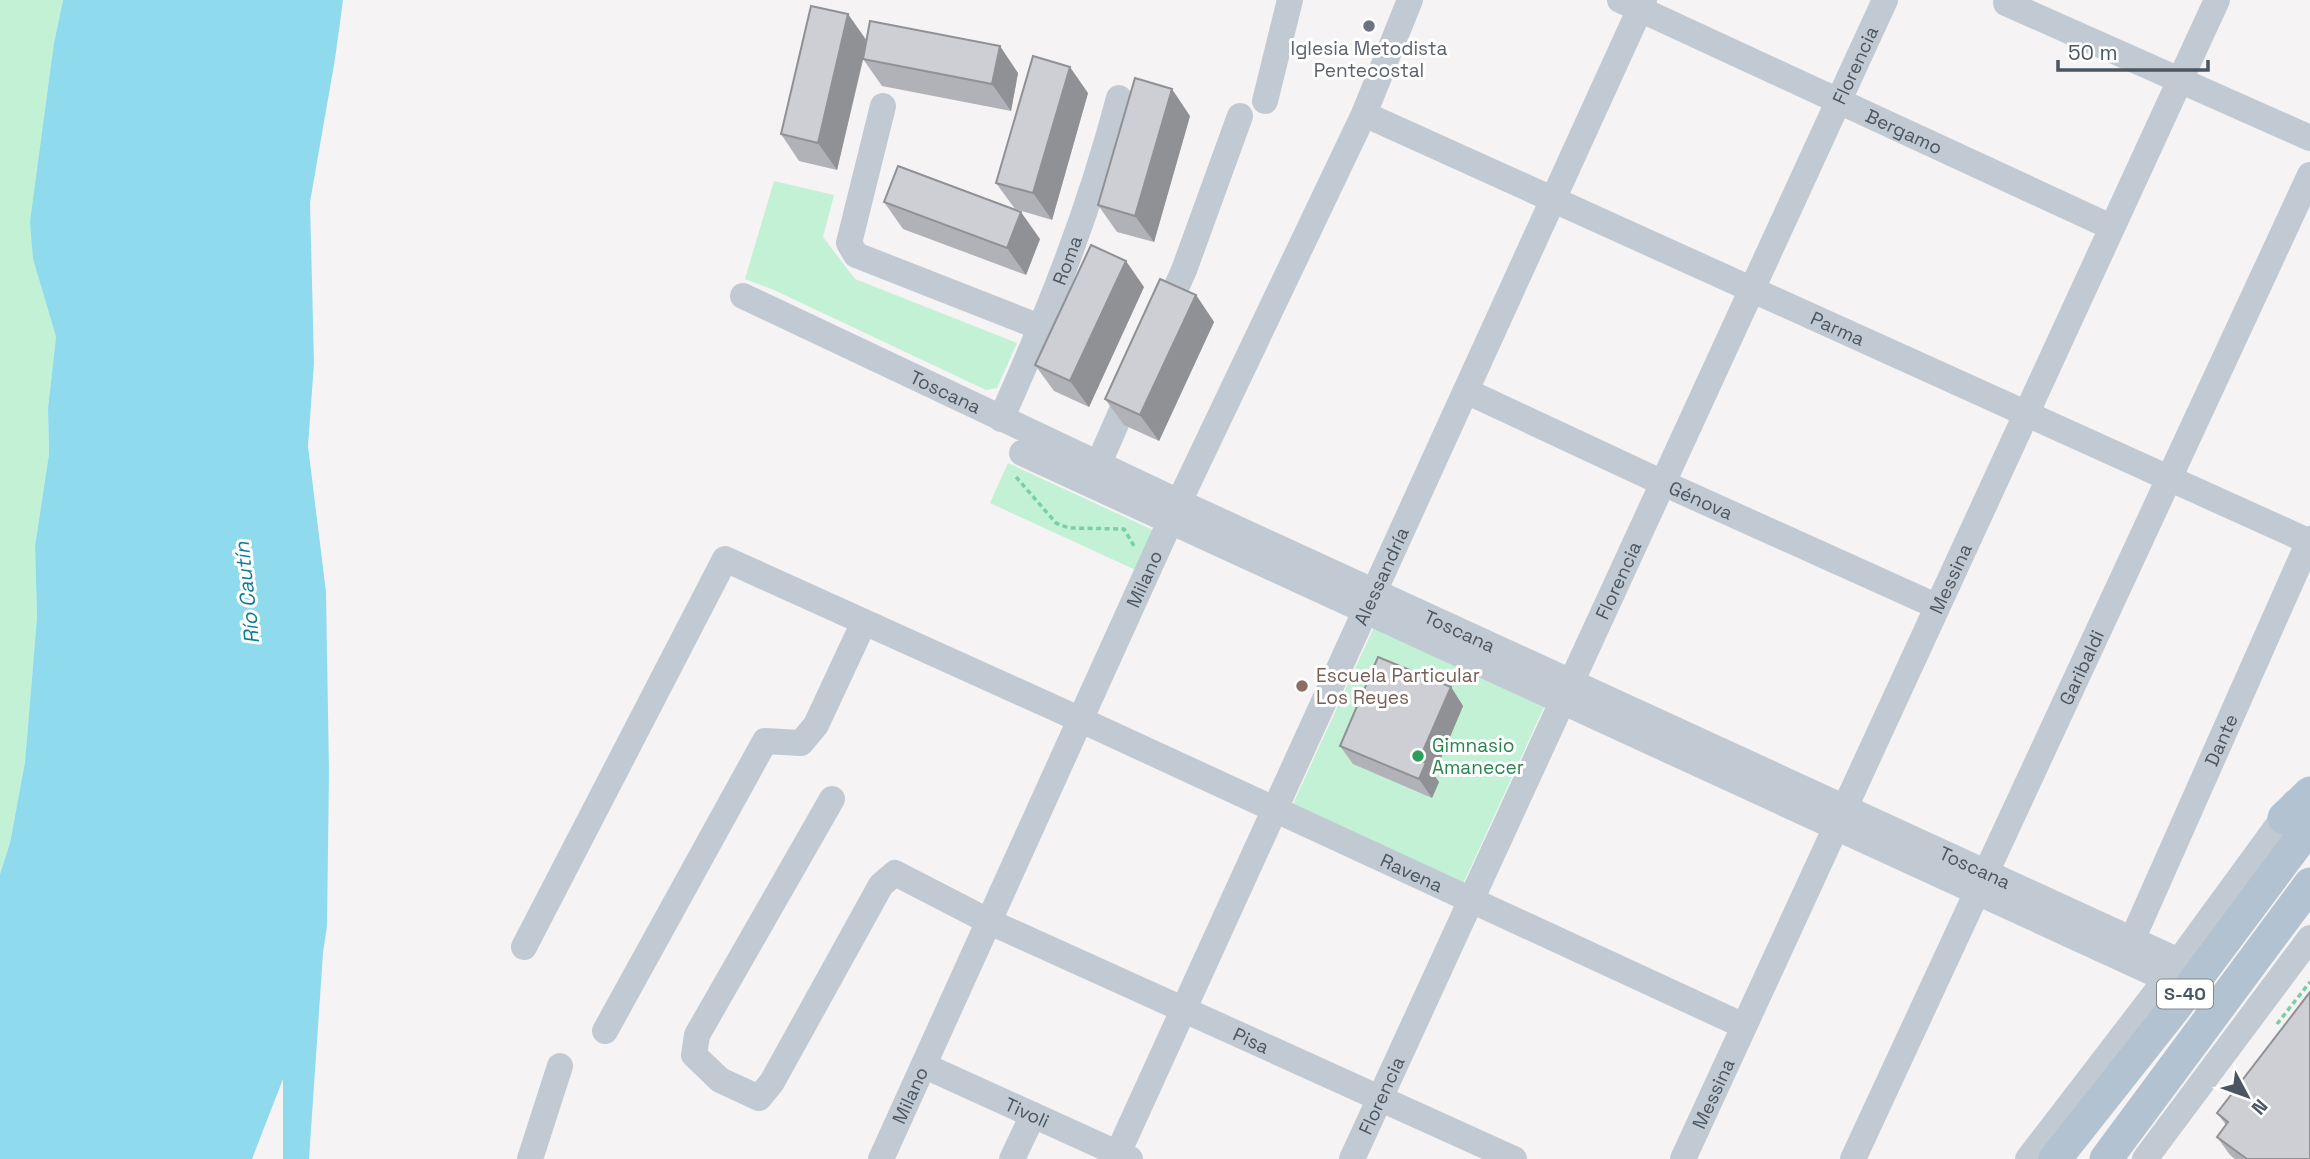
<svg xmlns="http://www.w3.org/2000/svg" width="2310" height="1159" viewBox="0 0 2310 1159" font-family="'Space Grotesk',sans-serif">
<rect width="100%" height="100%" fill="#f5f3f3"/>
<g fill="#c3f1d5">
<polygon points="0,0 63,0 54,43 33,259 56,337 48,408 49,454 35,546 37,617 25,762 10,843 0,874"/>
<polygon points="774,181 834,195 823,237 855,279 1017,343 997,388 986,390 774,290 745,279"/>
<polygon points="1008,463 1153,530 1140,572 990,503"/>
<polygon points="1374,627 1545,705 1463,884 1292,806"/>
</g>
<polygon fill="#90daee" points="63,0 343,0 335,59 310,202 314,363 308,446 326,592 329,772 327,926 323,953 309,1159 283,1159 283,1079 252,1159 0,1159 0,874 10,843 25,762 37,617 35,546 49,454 48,408 56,337 33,259 30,222 54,43"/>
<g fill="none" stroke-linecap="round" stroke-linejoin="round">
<g stroke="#7ad0a6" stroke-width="3.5" stroke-dasharray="5 3.5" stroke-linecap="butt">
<polyline points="1016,477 1056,523 1069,528 1124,529 1134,546"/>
<polyline points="2277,1024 2310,982"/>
</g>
<g stroke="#c1cad2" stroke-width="26">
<path id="s1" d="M1620 0 2111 227"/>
<polyline points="2006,3 2310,138"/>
<polyline points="1265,101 1290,0"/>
<polyline points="883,106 849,243 856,255 1042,328"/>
<path id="s2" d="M1364 114 2310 542"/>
<path id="s3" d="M743 296 1179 502 2179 961"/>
<polyline points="1163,317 1184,270 1240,116"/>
<path id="s4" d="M1466 391 1663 483 1936 606"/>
<path id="s5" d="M1001 419C1049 312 1089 212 1119 98"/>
<polyline points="1022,453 2166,979"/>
<polyline points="1098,465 1133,385"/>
<path id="s6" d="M832 799 697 1035 694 1055 720 1080 759 1098 772 1082 881 885 895 873 990 922 1514 1159"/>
<path id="s7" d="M2132 940 2310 539"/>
<path id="s8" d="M524 947 725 559 1079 719 1744 1026"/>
<polyline points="605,1031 765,741 801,743 816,725 864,622"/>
<path id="s9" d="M925 1066 1130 1159"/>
<path id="s10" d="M1118 1153 1644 0"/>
<polyline points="530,1159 560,1066"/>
<path id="s11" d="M881 1159 1179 502 1364 114 1410 0"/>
<polyline points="1012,1159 1033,1115"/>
<path id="s12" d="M1352 1159 1885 0"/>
<path id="s13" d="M1683 1159 2217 0"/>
<path id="s14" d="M1853 1159 2310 175"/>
<polyline points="2028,1159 2157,991 2295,802"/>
<polyline points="2145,1159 2310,938"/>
</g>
<g stroke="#b3c2d1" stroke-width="33">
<polyline points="2284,818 2310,793"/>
<polyline points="2055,1159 2176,1006 2310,826"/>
<polyline points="2106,1159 2310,884"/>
</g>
</g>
<g fill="#b0b2b7">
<polygon points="867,40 1018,73 1011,111 882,86 863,59 865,52 837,170 799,161 781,134"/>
<polygon points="1088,93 1052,220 1015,209 996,183"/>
<polygon points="1190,116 1154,242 1117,232 1098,205"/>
<polygon points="884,202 1040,239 1026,275 903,229"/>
<polygon points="1144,287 1089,407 1054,391 1035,365"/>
<polygon points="1196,295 1214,322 1159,441 1124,425 1105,399"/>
<polygon points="1451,687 1463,706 1434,775 1439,782 1432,798 1353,764 1340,746"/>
<polygon points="2217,1113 2310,1159 2235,1159 2230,1155 2217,1137 2226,1125"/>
</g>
<g fill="#909195">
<polygon points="848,14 867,41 837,170 818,143"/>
<polygon points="1000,46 1018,73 1011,111 992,84"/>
<polygon points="1070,67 1088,93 1052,220 1033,193"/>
<polygon points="1172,89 1190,116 1154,242 1135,216"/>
<polygon points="1021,212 1040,239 1026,275 1007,248"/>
<polygon points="1126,261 1144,287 1089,407 1070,381"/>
<polygon points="1196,295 1214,322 1159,441 1140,415"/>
<polygon points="1451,687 1463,706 1434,775 1439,782 1432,798 1419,779 1419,760"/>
</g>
<g fill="#cdcfd5" stroke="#909195" stroke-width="2">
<polygon points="811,6 848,14 818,143 781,134"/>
<polygon points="870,21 1000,46 992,84 863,59"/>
<polygon points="1033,56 1070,67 1033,193 996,183"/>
<polygon points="1135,78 1172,89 1135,216 1098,205"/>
<polygon points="898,166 1021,212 1007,248 884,202"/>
<polygon points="1091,245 1126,261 1070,381 1035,365"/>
<polygon points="1160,279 1196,295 1140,415 1105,399"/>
<polygon points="1378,657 1451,687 1419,760 1426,763 1419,779 1340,746"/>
<polygon points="2310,992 2310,1159 2247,1159 2217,1137 2228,1122 2217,1113"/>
</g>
<circle fill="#6b7280" stroke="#fff" stroke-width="2.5" cx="1369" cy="26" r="7"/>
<circle fill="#8d6e63" stroke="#fff" stroke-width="2.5" cx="1302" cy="686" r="7"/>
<circle fill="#2e9e5b" stroke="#fff" stroke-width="2.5" cx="1418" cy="756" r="7"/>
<g text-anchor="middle" stroke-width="6" stroke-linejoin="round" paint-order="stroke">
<rect fill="#fff" stroke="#808990" stroke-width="2" x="2157" y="979.5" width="56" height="29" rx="5"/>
<g font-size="18" font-weight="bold" fill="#4a5661">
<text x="2185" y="1000">S-40</text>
</g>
<g font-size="19" fill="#5b616d" stroke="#fff">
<text x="1369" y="55">Iglesia Metodista<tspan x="1369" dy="22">Pentecostal</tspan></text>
</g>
<g font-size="19" fill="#4a5661" stroke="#fff">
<text dy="7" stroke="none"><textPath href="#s12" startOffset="1204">Florencia</textPath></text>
<text dy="7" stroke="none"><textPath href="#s1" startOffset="313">Bergamo</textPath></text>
<text dy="7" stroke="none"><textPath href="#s5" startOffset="172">Roma</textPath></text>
<text dy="7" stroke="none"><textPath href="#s2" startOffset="520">Parma</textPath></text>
<text dy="7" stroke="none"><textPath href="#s3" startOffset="224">Toscana</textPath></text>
<text dy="7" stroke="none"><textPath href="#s4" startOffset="259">Génova</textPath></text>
<text dy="7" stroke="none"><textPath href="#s10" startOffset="634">Alessandría</textPath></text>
<text dy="7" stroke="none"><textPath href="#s11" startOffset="637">Milano</textPath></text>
<text dy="7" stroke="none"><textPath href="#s13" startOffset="639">Messina</textPath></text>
<text dy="7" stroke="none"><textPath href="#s12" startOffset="637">Florencia</textPath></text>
<text dy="7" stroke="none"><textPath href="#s3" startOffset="791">Toscana</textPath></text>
<text dy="7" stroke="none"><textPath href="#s14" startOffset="542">Garibaldi</textPath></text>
<text dy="7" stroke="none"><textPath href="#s7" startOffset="219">Dante</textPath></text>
<text dy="7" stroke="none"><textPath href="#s3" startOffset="1358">Toscana</textPath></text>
<text dy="7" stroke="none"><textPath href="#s8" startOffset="1192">Ravena</textPath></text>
<text dy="7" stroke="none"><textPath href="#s6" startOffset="1029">Pisa</textPath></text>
<text dy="7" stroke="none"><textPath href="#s13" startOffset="72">Messina</textPath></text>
<text dy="7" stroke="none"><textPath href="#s12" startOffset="70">Florencia</textPath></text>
<text dy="7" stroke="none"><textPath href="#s11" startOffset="70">Milano</textPath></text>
<text dy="7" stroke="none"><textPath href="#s9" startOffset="112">Tivoli</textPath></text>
</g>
<g font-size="19" fill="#785e54" stroke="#fff" text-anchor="start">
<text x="1316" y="682">Escuela Particular<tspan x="1316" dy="22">Los Reyes</tspan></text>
</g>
<g font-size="19" fill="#27864d" stroke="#fff" text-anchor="start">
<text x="1432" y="752">Gimnasio<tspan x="1432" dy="22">Amanecer</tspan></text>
</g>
<g font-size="21" font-style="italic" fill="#0c7c9b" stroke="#fff">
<text transform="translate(247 593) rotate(-96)" y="7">Río Cautín</text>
</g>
</g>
<g transform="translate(2247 1096) rotate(131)" stroke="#ffffff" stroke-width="5" paint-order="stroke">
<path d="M0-5L12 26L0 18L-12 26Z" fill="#4a5661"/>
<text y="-10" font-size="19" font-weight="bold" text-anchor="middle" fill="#4a5661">N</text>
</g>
<path d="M2058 60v10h150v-10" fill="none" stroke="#4a5661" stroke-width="3.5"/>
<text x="2068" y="60" font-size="21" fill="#4a5661" stroke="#ffffff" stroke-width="5" paint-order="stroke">50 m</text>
</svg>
